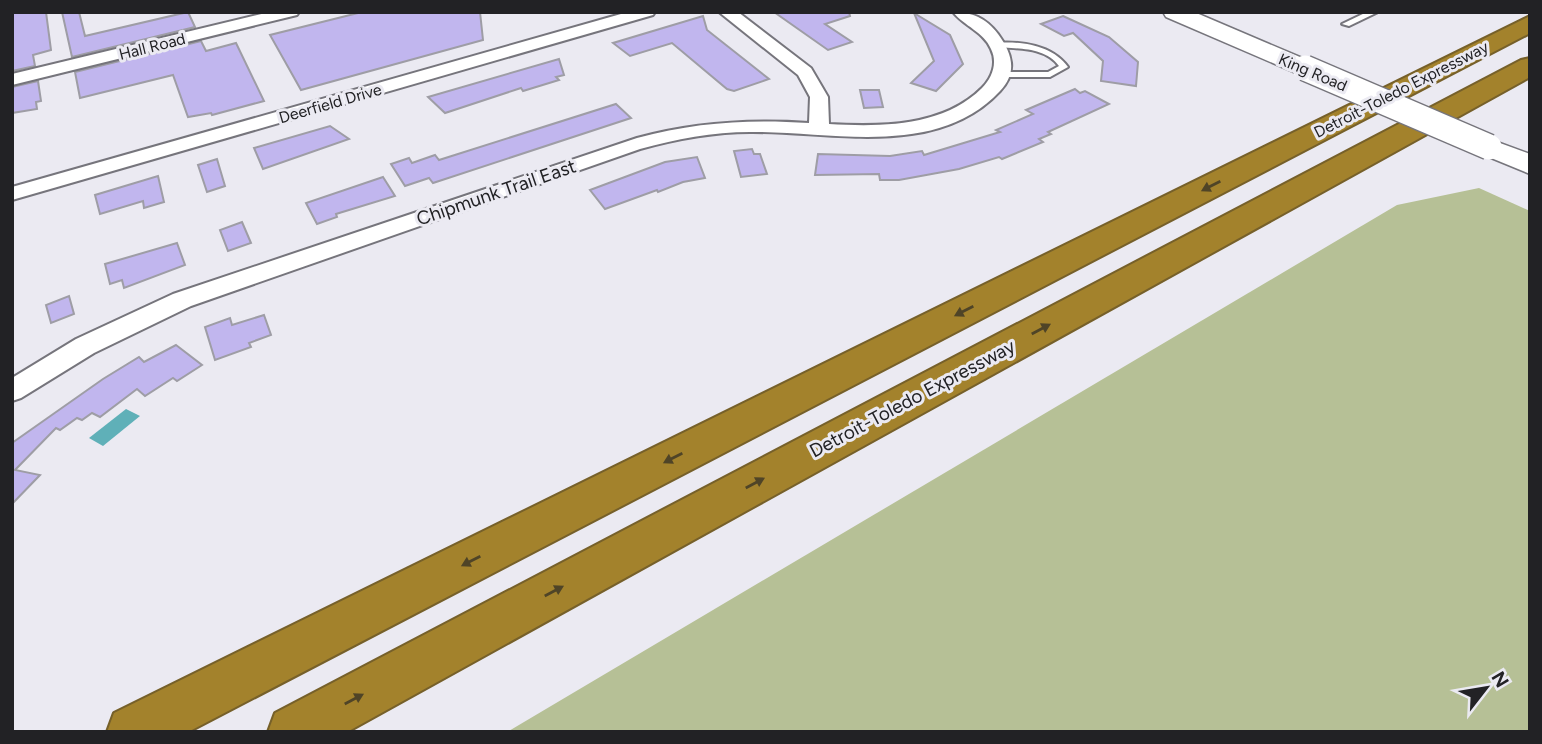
<svg xmlns="http://www.w3.org/2000/svg" width="1542" height="744" viewBox="0 0 1542 744" font-family="Figtree,sans-serif">
<rect width="100%" height="100%" fill="#ebeaf2"/>
<polygon fill="#b6c096" points="1479,188 1530,211 1530,732 507,732 1397,205"/>
<polygon fill="#5fb0b8" points="126,409 140,416 103,446 89,438"/>
<g fill="#c1b6ee" stroke="#9e9da5" stroke-width="2">
<polygon points="12,12 46,12 51,50 33,55 35,66 12,71"/>
<polygon points="62,12 79,12 85,36 188,12 195,27 72,57"/>
<polygon points="362,12 480,12 483,40 301,90 270,35"/>
<polygon points="774,12 849,12 850,16 825,24 852,42 828,50"/>
<polygon points="914,13 950,35 963,64 936,91 911,83 934,61"/>
<polygon points="703,16 707,30 769,79 734,91 727,89 672,43 630,56 613,43"/>
<polygon points="1063,16 1109,37 1138,62 1136,86 1101,81 1103,61 1073,33 1064,36 1041,24"/>
<polygon points="201,41 206,51 236,43 264,101 212,115 211,113 188,117 173,75 80,98 75,72"/>
<polygon points="559,59 564,75 556,77 559,80 523,91 521,88 445,113 428,97"/>
<polygon points="38,81 41,101 36,102 37,109 12,113 12,87"/>
<polygon points="1075,89 1080,93 1085,91 1109,104 1048,132 1051,134 1039,139 1043,142 1002,159 999,157 959,169 899,180 880,180 879,174 815,175 818,154 890,156 922,151 924,155 1000,132 996,130 1033,114 1026,110"/>
<polygon points="860,90 879,90 883,107 864,108"/>
<polygon points="616,104 631,118 433,183 429,178 405,186 391,164 409,158 412,163 435,155 439,160"/>
<polygon points="330,126 349,139 263,169 254,148"/>
<polygon points="752,149 754,154 760,154 767,174 741,177 734,151"/>
<polygon points="697,157 705,178 683,182 658,192 657,190 605,209 590,190 665,162"/>
<polygon points="217,159 225,186 207,192 198,165"/>
<polygon points="158,176 164,202 144,208 143,201 100,214 95,195"/>
<polygon points="383,177 395,196 336,214 337,217 317,224 306,203"/>
<polygon points="242,222 251,243 228,251 220,230"/>
<polygon points="177,243 185,265 124,288 122,280 110,284 105,264"/>
<polygon points="69,296 74,314 51,323 46,305"/>
<polygon points="264,315 271,335 249,343 251,347 215,360 205,327 230,318 232,325"/>
<polygon points="176,345 202,365 177,381 173,378 145,396 137,389 100,417 92,413 82,420 77,418 60,430 56,428 15,470 40,475 12,504 12,443 103,379 139,357 144,362"/>
</g>
<g fill="none" stroke-linecap="round" stroke-linejoin="round">
<g stroke="#76757c" stroke-width="4">
<g id="lane">
<polygon points="1367,12 1378,12 1349,26 1342,24"/>
<path d="M995 43C1021 41 1052 45 1068 67L1050 77H998V73L1001 72H1048L1059 66C1045 47 1019 49 998 47L994 45Z"/>
</g>
</g>
<g stroke="#76757c" stroke-width="4">
<g id="street">
<polygon points="270,12 299,12 297,15 12,85 12,74"/>
<polygon points="628,12 655,12 653,15 12,200 12,187"/>
<path d="M719 12H738L811 68 828 97 829 124C880 127 943 127 982 88 992 78 998 63 991 49 984 32 964 26 953 12 972 12 986 18 998 34 1012 53 1018 72 1000 91 937 159 831 131 750 132 713 132 676 139 640 149L191 306 94 353 21 398 12 401V378L76 339 173 294 637 138C695 122 750 119 809 123L810 97 798 75Z"/>
</g>
</g>
<g stroke="#76757c" stroke-width="3">
<g id="secondary">
<polygon points="1163,12 1194,12 1314,63 1318,68 1314,73 1305,76 1296,73 1166,17"/>
<polygon points="1489,139 1530,154 1530,174 1479,153 1475,147 1479,141"/>
</g>
</g>
<g stroke="#76602a" stroke-width="4">
<g id="highway">
<polygon points="1530,16 1530,33 188,732 107,732 114,713"/>
<polygon points="1530,58 1530,77 347,732 268,732 275,713 1521,60"/>
</g>
</g>
<use href="#lane" fill="#fff" fill-rule="evenodd"/>
<use href="#street" fill="#fff" fill-rule="evenodd"/>
<use href="#secondary" fill="#fff" fill-rule="evenodd"/>
<use href="#highway" fill="#a3822c" fill-rule="evenodd"/>
<g stroke="#76757c" stroke-width="28" stroke-linecap="butt">
<polyline id="secondary-bridge" points="1305,68 1489,147"/>
</g>
<use href="#secondary-bridge" stroke="#fff" stroke-width="25"/>
</g>
<defs><path id="oneway-solid" d="M-6-.8H1V-3.2L6.5 0L1 3.2V.8H-6Z" transform="scale(1.75)"/></defs>
<g fill="#4f4427">
<use href="#oneway-solid" transform="translate(1211 186) rotate(153)"/>
<use href="#oneway-solid" transform="translate(964 311) rotate(153)"/>
<use href="#oneway-solid" transform="translate(1041 329) rotate(-28)"/>
<use href="#oneway-solid" transform="translate(673 458) rotate(153)"/>
<use href="#oneway-solid" transform="translate(755 483) rotate(-28)"/>
<use href="#oneway-solid" transform="translate(471 561) rotate(153)"/>
<use href="#oneway-solid" transform="translate(554 591) rotate(-28)"/>
<use href="#oneway-solid" transform="translate(354 699) rotate(-28)"/>
</g>
<g text-anchor="middle" stroke-width="6" stroke-linejoin="round" paint-order="stroke">
<g font-size="16" fill="#222225" stroke="#ebeaf2">
<text transform="translate(152 46) rotate(-14)" y="6">Hall Road</text>
<text transform="translate(1313 72) rotate(23)" y="6">King Road</text>
<text transform="translate(1401 89) rotate(-27)" y="6">Detroit-Toledo Expressway</text>
<text transform="translate(330 103) rotate(-16)" y="6">Deerfield Drive</text>
</g>
<g font-size="19" fill="#222225" stroke="#ebeaf2">
<text transform="translate(496 192) rotate(-19)" y="7">Chipmunk Trail East</text>
<text transform="translate(912 398) rotate(-28)" y="7">Detroit-Toledo Expressway</text>
</g>
</g>
<rect width="1542" height="744" fill="none" stroke="#222225" stroke-width="28"/>
<g transform="translate(1486 688) rotate(59)" stroke="#ebeaf2" stroke-width="5" paint-order="stroke">
<path d="M0-5L12 26L0 18L-12 26Z" fill="#222225"/>
<text y="-10" font-size="19" font-weight="bold" text-anchor="middle" fill="#222225">N</text>
</g>
</svg>
